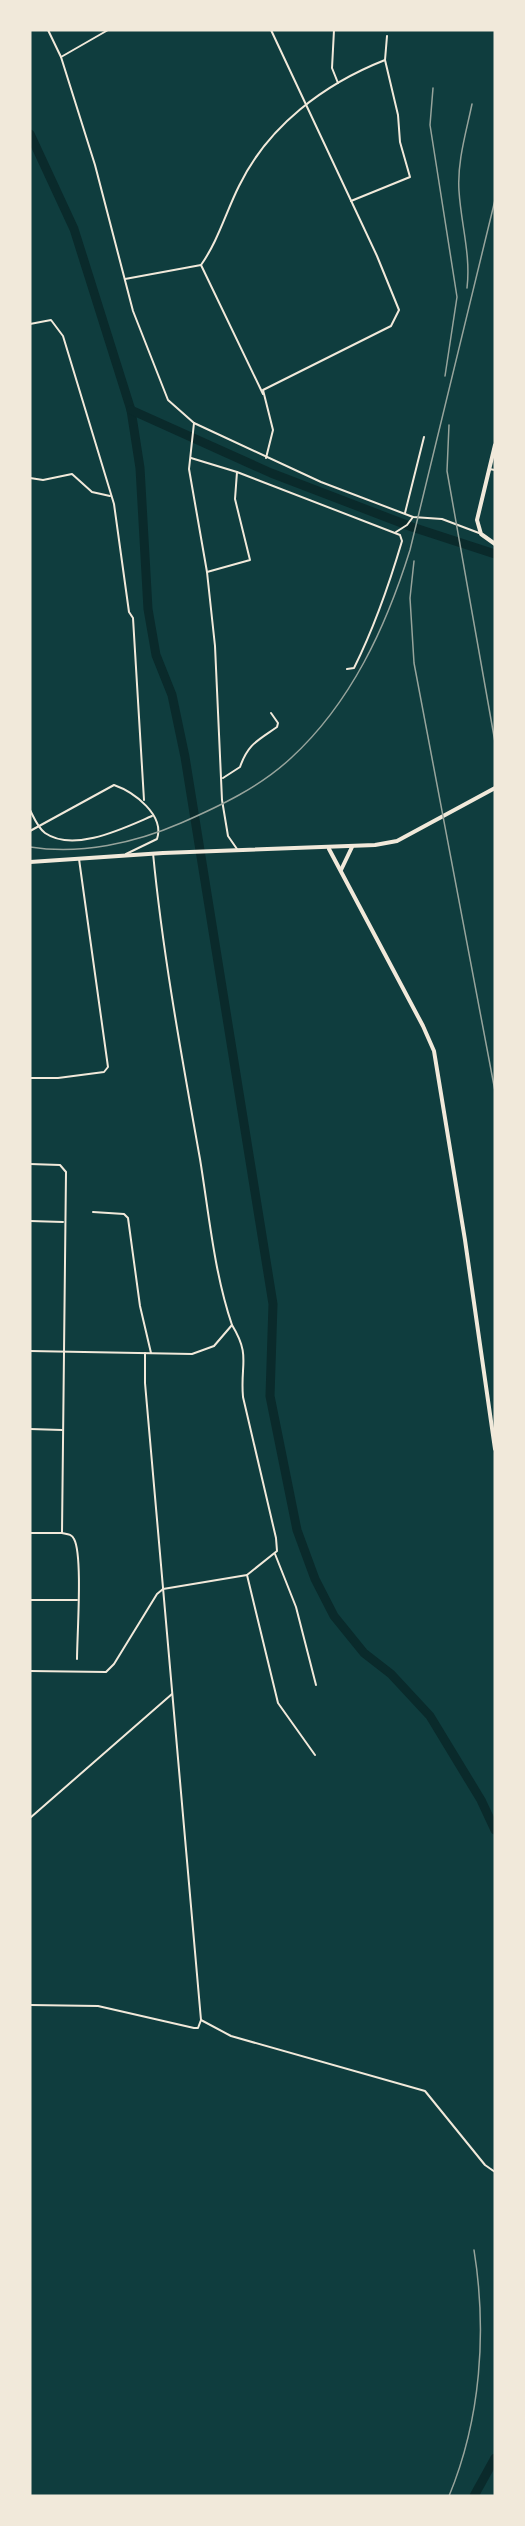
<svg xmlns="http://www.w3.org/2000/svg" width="525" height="2526" viewBox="0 0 525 2526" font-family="Mulish,sans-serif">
<rect width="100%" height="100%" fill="#0f3d3e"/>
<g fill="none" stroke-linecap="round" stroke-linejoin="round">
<g stroke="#0a2a2b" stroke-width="9">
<polyline points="30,134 74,229 131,410 140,468 148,609 156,655 172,695 185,757 273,1304 270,1396 297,1530 315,1579 334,1616 364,1653 391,1674 430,1716 481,1800 495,1830"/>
<polyline points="131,410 271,473 412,527 495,554"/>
<polyline points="474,2496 495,2458"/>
</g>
<g stroke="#f1e9da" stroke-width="2">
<polyline points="48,30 61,57 95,165 133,311 168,400 194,423 321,482 413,517 442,519 479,533"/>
<polyline points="334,30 332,68 338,83"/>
<polyline points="61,57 108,30"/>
<polyline points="351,201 410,177 400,142 398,115 385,60 387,36"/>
<path d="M201 265C218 241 226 212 239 186 268 126 324 84 385 60"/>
<polyline points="125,279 201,265 263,394"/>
<polyline points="30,324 51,320 63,336 114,504 129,612 133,618 144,800"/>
<polyline points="194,423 189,469 207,572 215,646 222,800 228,836 237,849"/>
<path d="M191 458 237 472 400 535 402 541C389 585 375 626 354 668L347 669"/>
<polyline points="266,458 273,430 263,390 391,326 399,310 377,256 271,30"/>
<polyline points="489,469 495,470"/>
<polyline points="30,478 43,480 72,474 92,492 110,496"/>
<polyline points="405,513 424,437"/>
<polyline points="396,532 407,525 413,517"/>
<polyline points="207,572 250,560 235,499 237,472"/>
<path d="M223 778 240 767C248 744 257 741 277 727L278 723 271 713"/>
<path d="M30 810C34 818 38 828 45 833 74 853 124 828 152 816"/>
<path d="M30 831 114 785C134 792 165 815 157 839L126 854"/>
<polyline points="30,1078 58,1078 104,1072 108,1067 79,859"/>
<polyline points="30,1164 60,1165 66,1172 62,1533 30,1533"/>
<polyline points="93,1212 124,1214 128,1218 140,1306 151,1353"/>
<polyline points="30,1221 63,1222"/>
<path d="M30 1351 192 1354 214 1346 232 1325C214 1272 209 1214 200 1159 182 1058 163 956 153 853"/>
<polyline points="30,1429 62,1430"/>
<path d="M62 1533C67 1534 72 1534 74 1539 83 1555 77 1636 77 1659"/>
<polyline points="275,1554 296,1607 316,1685"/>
<polyline points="247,1575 278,1703 315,1755"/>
<polyline points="30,1600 77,1600"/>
<path d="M30 1671 106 1672 114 1664 157 1594 163 1589 247 1575 277 1551 276 1538 243 1397C240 1364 251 1356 232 1325"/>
<polyline points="30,1818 172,1694"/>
<polyline points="30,2005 98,2006 194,2028 198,2028 201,2020 145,1383 145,1353"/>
<polyline points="201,2020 231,2036 425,2091 485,2165 495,2172"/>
</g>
<polyline stroke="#f1e9da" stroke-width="4" points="495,445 477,520 481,534 495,544"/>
<g stroke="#f1e9da" stroke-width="4">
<polyline points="329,849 423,1026 434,1051 465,1240 495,1449"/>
<polyline points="30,862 163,853 375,845 397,841 495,788"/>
<polyline points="341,870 352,847"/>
</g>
<g stroke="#97a49c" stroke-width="1.5">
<polyline points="433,88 430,125 457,297 445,376"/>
<path d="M467 288C471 255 461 224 459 191 457 162 466 133 472 104"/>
<polyline points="449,425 447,471 495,742"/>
<polyline points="414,561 410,598 414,663 495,1091"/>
<path d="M30 847C81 855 135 843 181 823 220 806 260 787 291 758 351 703 386 627 410 550L495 200"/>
<path d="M449 2496C481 2419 487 2331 474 2250"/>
</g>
</g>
<rect width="525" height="2526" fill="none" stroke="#f1e9da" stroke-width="63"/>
</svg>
